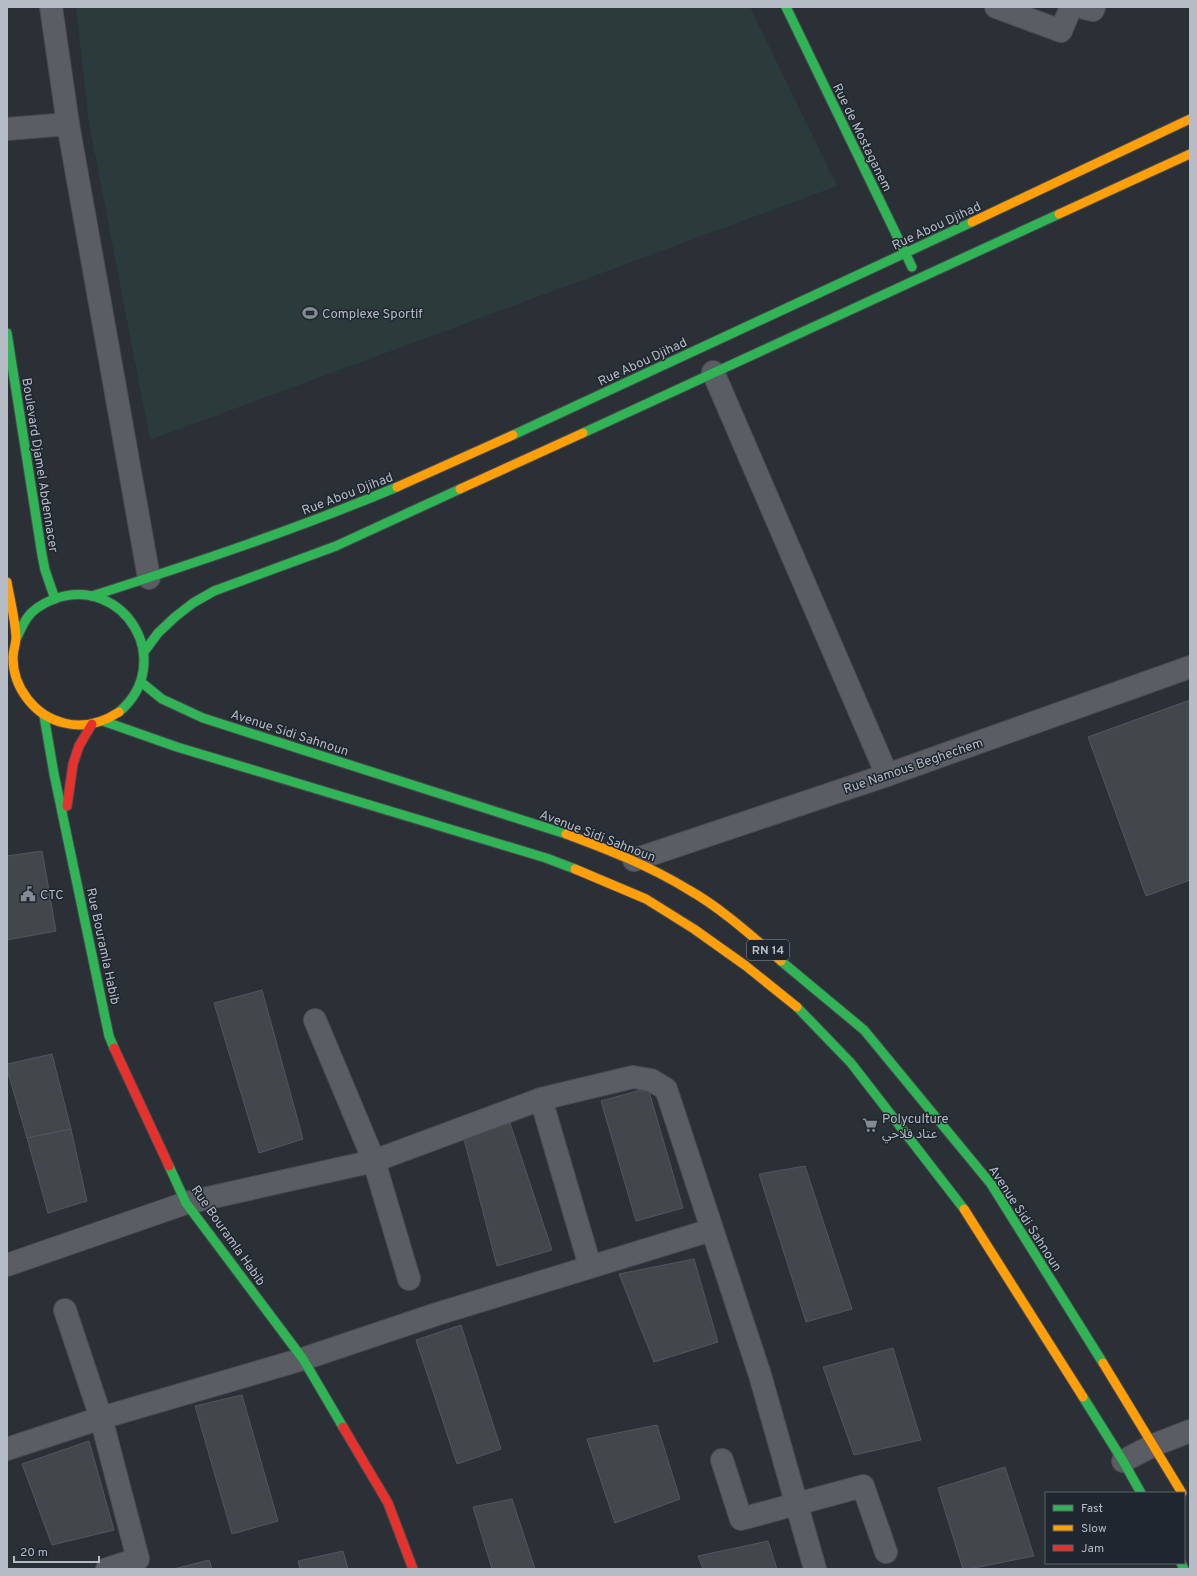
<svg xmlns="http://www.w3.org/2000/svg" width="1197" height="1576" viewBox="0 0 1197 1576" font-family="Overpass,'Noto Sans Arabic',sans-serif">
<rect width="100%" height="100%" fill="#2a3036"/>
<polygon fill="#2b3b3c" points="76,7 750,7 837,186 150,440 89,123"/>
<g fill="#42474c" stroke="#52575d">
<polygon points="1190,700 1190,880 1146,896 1088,737"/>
<polygon points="42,851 56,931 7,940 7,856"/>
<polygon points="262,990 303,1139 259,1153 214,1003"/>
<polygon points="52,1054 71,1129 27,1138 7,1069 7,1064"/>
<polygon points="648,1088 683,1208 636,1221 601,1101"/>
<polygon points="510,1123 552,1250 497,1266 464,1139"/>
<polygon points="71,1129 87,1201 48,1213 27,1138"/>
<polygon points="805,1166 852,1309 806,1322 759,1174"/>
<polygon points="694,1259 718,1342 654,1362 619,1274"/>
<polygon points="461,1325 501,1449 457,1464 416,1340"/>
<polygon points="893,1348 921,1440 854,1455 823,1367"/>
<polygon points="242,1395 278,1521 232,1534 195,1406"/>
<polygon points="657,1425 680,1499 615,1523 587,1439"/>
<polygon points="89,1441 114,1530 52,1545 22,1464"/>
<polygon points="1005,1467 1034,1556 969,1569 963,1569 938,1488"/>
<polygon points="512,1499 535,1569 492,1569 473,1507"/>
<polygon points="768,1541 777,1569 703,1569 698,1556"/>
<polygon points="343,1551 348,1569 300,1569 298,1561"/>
<polygon points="209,1560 212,1569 174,1569"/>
</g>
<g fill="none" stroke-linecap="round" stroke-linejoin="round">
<g stroke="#484c51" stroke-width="24">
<g id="street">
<polyline points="51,7 68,124 149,578"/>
<polyline points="996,7 1061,31 1071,7"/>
<polyline points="1081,7 1093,10 1094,7"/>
<polyline points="7,129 68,124"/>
<polyline points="713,372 887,775"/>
<polyline points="634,860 887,775 1190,667"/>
<polyline points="315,1020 374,1161 409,1279"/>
<polyline points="541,1099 590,1266"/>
<polyline points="7,1265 186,1203 374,1161 541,1099 633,1077 651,1080 666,1089 760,1375 815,1569"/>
<polyline points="65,1310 101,1418 138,1559 107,1569"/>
<polyline points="7,1449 101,1418 303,1359 437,1314 711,1230"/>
<polyline points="722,1460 741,1519 863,1486 886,1552"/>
<polyline points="1123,1461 1154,1445 1190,1431"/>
</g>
</g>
<g stroke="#484c51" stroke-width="11">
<g id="fast">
<polyline points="786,7 912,267"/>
<polyline points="7,333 42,555 45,570 55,599"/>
<polyline points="583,433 1059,214"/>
<polyline points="513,435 972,222"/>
<path d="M92 596C195 563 297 529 397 487"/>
<path d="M17 637C20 631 23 624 27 618 33 609 44 603 54 599 125 574 177 663 119 712"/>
<polyline points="144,652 158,633 175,617 193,603 214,591 336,546 460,489"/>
<polyline points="141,682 162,699 203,718 566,834"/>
<polyline points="44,716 54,774 109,1036 114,1048"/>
<polyline points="103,721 177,747 546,858 575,869"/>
<polyline points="781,961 864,1030 991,1184 1103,1363"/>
<polyline points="797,1007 851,1063 964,1209"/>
<polyline points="169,1166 186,1203 303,1359 343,1427"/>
<polyline points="1083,1397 1123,1461 1141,1493"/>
<polyline points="1181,1563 1184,1569"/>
</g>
</g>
<g stroke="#484c51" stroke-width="11">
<g id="slow">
<polyline points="1059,214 1190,154"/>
<polyline points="972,222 1190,119"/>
<polyline points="397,487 513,435"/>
<polyline points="460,489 583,433"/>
<path d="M7 582C10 600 15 618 16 637 16 644 13 651 13 658 13 688 35 716 64 723 83 728 102 723 119 712"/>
<path d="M566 834C609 850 650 866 689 890 721 908 753 937 781 961"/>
<polyline points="575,869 646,899 694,929 746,966 797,1007"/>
<polyline points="964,1209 1083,1397"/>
<polyline points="1103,1363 1182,1493"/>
</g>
</g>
<g stroke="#484c51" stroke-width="11">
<g id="jam">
<polyline points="67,806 73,764 79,746 92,724"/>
<polyline points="114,1048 169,1166"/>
<polyline points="343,1427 388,1503 413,1569"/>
</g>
</g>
<use href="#street" stroke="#5a5e64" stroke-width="22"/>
<use href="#fast" stroke="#30b455" stroke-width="9"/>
<use href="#slow" stroke="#ff9f0a" stroke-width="9"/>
<use href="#jam" stroke="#e5322d" stroke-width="9"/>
</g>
<defs>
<g id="stadium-bare" transform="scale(1.2)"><path d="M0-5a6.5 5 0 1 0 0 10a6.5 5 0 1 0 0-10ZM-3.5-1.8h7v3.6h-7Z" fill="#848b94" stroke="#1f262f" stroke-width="2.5" paint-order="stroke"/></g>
<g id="civic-bare" transform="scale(1.2)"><path d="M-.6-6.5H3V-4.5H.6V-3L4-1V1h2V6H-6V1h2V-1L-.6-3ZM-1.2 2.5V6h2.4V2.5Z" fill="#848b94" stroke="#1f262f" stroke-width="2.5" paint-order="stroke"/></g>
<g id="supermarket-bare" transform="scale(1.2)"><path d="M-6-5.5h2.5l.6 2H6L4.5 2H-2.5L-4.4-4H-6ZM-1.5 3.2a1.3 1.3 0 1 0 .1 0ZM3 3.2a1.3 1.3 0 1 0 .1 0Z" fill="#848b94" stroke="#1f262f" stroke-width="2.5" paint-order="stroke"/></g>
</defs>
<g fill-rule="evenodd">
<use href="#stadium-bare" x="310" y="313"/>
<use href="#civic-bare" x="28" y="894"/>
<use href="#supermarket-bare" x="870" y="1125"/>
</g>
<g text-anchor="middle" stroke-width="3" stroke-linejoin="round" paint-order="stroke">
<rect fill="#1f262f" stroke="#888f99" stroke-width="1" x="747" y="940" width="42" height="20" rx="3"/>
<g font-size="12" font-weight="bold" fill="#b5bcc6">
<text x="768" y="954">RN 14</text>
</g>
<g font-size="13" fill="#b5bcc6" stroke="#1f262f">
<text transform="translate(863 137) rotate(64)" y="5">Rue de Mostaganem</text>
<text transform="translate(936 225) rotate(-25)" y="5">Rue Abou Djihad</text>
<text transform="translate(642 361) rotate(-25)" y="5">Rue Abou Djihad</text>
<text transform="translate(41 465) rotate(81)" y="5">Boulevard Djamel Abdennacer</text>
<text transform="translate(347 493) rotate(-21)" y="5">Rue Abou Djihad</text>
<text transform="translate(290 732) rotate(18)" y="5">Avenue Sidi Sahnoun</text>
<text transform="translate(913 765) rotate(-19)" y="5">Rue Namous Beghechem</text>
<text transform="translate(598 835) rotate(21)" y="5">Avenue Sidi Sahnoun</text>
<text transform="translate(104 946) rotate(78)" y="5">Rue Bouramla Habib</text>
<text transform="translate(1026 1218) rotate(57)" y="5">Avenue Sidi Sahnoun</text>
<text transform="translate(229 1235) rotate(55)" y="5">Rue Bouramla Habib</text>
</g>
<g font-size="13" fill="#b5bcc6" stroke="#1f262f" text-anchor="start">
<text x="322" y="318">Complexe Sportif</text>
<text x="40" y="899">CTC</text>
<text x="882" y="1123">Polyculture<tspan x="882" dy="15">عتاد فلاحي</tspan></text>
</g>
</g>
<rect width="1197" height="1576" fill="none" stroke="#b5bcc6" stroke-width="16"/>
<rect x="1045" y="1492" width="140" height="72" fill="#1f262f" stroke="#5b626b"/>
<rect x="1053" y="1505" width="20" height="6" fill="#30b455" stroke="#5b626b"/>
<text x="1081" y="1512" font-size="12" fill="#b5bcc6">Fast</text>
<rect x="1053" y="1525" width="20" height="6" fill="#ff9f0a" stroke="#5b626b"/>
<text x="1081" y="1532" font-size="12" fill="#b5bcc6">Slow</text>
<rect x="1053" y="1545" width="20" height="6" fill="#e5322d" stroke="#5b626b"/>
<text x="1081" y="1552" font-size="12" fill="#b5bcc6">Jam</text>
<path d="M14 1556v6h85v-6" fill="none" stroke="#b5bcc6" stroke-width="2"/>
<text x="20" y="1556" font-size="12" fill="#b5bcc6" stroke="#1f262f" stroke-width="3" paint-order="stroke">20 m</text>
</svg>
